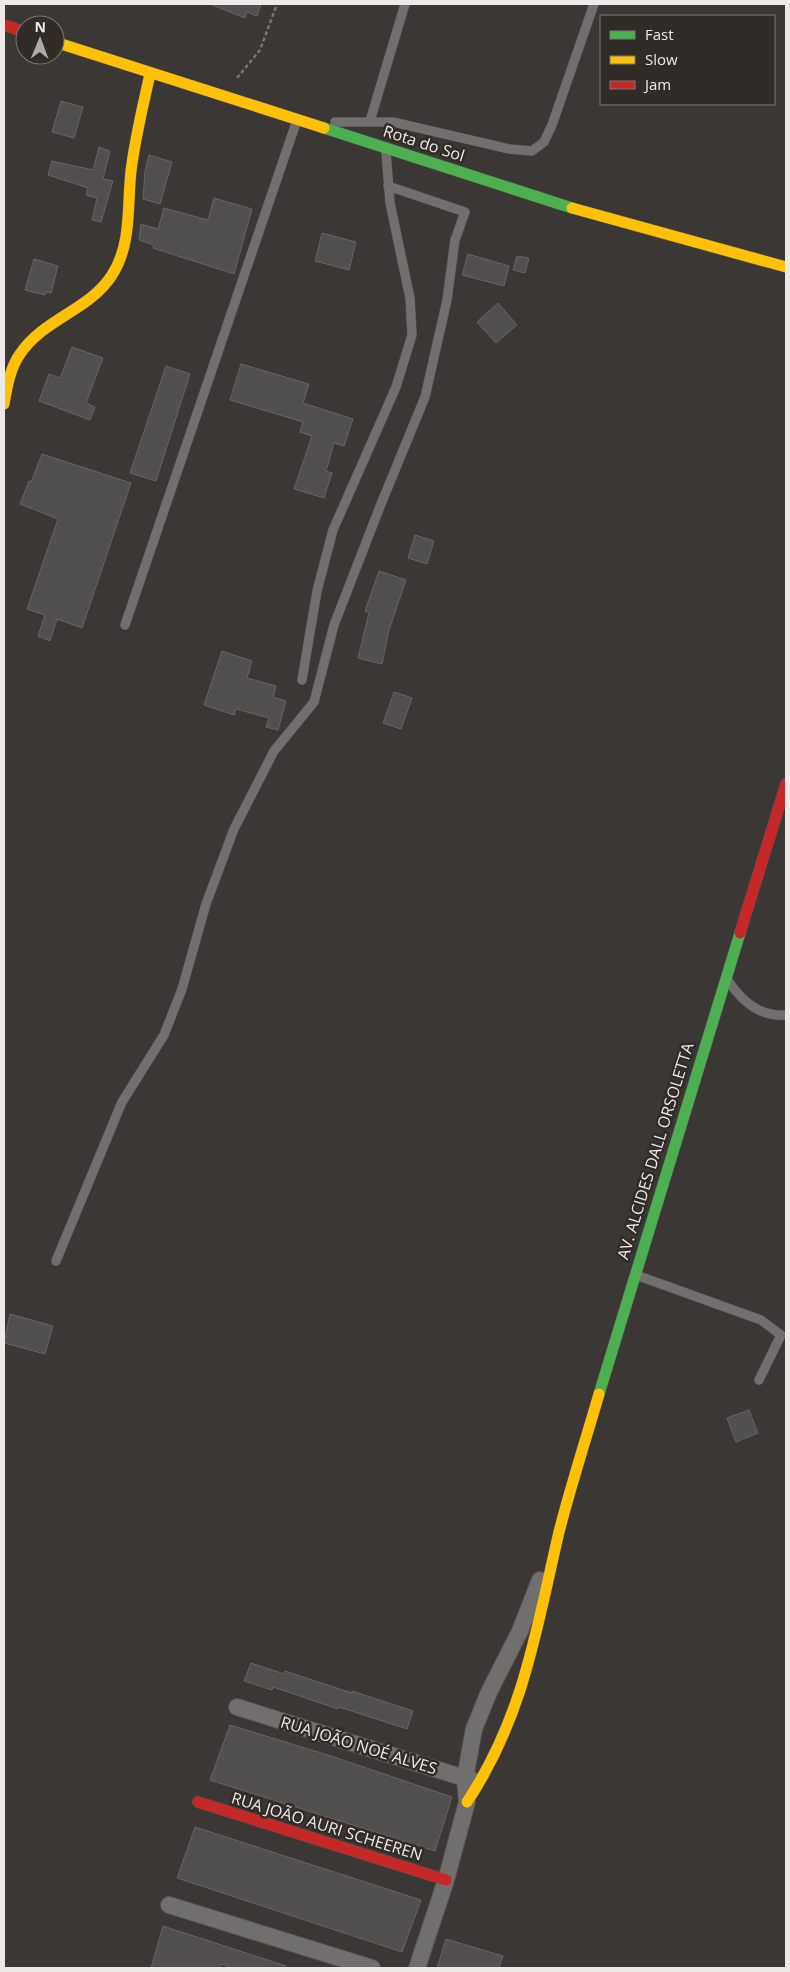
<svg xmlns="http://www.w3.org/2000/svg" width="790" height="1972" viewBox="0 0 790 1972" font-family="'Open Sans',sans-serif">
<rect width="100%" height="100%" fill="#3a3735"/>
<g fill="#52504e" stroke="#676462">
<polygon points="210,4 261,4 257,16 247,12 245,18"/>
<polygon points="61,101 83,107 74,138 52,132"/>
<polygon points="99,147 110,151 103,179 113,181 101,222 92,220 97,198 86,195 88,188 48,175 52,161 93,170"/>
<polygon points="149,155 172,162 160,204 143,199 145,171"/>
<polygon points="214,198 252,209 234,274 153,248 154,245 139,240 141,224 158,229 164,208 208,220"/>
<polygon points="322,233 356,242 349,270 315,261"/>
<polygon points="468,254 509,266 504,286 462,275"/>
<polygon points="517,256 529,258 525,273 513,270"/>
<polygon points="34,259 58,266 51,293 46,292 45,295 25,290"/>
<polygon points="498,303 517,325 496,343 477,322"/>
<polygon points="72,347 103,358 86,403 95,407 90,420 39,401 49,374 60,378"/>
<polygon points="241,364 309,384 303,403 353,419 344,446 334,443 326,471 332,473 324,498 294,489 312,436 300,432 303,422 230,400"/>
<polygon points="166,366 190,374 156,481 130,473"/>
<polygon points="42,454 131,483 82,628 57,619 50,641 38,636 45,615 27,609 58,519 20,504 29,481 31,482"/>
<polygon points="415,535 434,541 427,564 408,558"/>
<polygon points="379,571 406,580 389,630 382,664 358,658 369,613 365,611"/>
<polygon points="222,651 252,661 247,678 276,686 273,697 286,701 278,730 266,727 269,718 236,709 234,715 204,705"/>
<polygon points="394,692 412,698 401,729 383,723"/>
<polygon points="10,1314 53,1326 45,1354 4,1343"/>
<polygon points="749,1410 758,1433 736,1442 727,1418"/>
<polygon points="251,1663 284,1674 285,1671 352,1693 352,1691 413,1711 407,1729 339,1707 338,1709 273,1687 272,1690 244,1681"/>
<polygon points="230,1725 331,1756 452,1797 435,1851 210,1780"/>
<polygon points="195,1827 421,1900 402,1952 177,1878"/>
<polygon points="163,1926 286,1966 286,1968 233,1968 221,1964 220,1968 151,1968"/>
<polygon points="446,1939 503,1956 499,1968 437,1968"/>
</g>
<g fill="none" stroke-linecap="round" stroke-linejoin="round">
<g stroke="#575352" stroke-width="10">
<g id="lane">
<polyline points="370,121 405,4"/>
<polyline points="335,122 393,122 509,149 532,151 544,142 552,125 594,4"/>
<polyline points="125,625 296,123"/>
<polyline points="302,680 317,591 333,530 396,387 412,335 410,298 390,203 386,152"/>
<path d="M729 982C743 1002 760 1017 786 1015"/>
<polyline points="56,1261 122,1102 164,1035 182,989 206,904 234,829 274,751 314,702 334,625 381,504 425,397 447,300 455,240 465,212 388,186"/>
<polyline points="636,1275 761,1320 781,1335 759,1380"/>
</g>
</g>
<g stroke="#575352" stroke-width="18">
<g id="street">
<polyline points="237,1707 474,1781"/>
<polyline points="169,1905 372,1968"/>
<polyline points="417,1968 446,1880 467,1802 465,1778 474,1729 489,1692 520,1631 540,1580"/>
</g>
</g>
<g stroke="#575352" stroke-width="12">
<g id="fast">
<polyline points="324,128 572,208"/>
<polyline points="599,1394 740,933"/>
</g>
</g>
<g stroke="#575352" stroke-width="12">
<g id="slow">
<polyline points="55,42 324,128"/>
<polyline points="572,208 786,267"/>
<path d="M4 404C7 387 10 368 20 354 43 319 90 310 112 275 132 244 127 206 131 171 135 138 143 106 150 74"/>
<path d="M467 1802C524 1716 536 1630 559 1532 571 1485 586 1439 599 1394"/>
</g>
</g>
<g stroke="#575352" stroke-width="12">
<g id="jam">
<polyline points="4,25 25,32"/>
<polyline points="740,933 786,784"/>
<polyline points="198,1802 446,1880"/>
</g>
</g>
<polyline stroke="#767372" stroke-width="2.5" stroke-dasharray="4 2.5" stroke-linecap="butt" points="237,78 260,50 277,4"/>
<use href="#lane" stroke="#716f6d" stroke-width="9"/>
<use href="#street" stroke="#716f6d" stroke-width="16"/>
<use href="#fast" stroke="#4caf50" stroke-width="11"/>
<use href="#slow" stroke="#ffc107" stroke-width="11"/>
<use href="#jam" stroke="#c62828" stroke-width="11"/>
</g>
<g text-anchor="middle" stroke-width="5" stroke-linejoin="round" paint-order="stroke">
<g font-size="16" fill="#eee9e6" stroke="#322c28">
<text transform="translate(424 143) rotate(18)" y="6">Rota do Sol</text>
<text transform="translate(655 1151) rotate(-73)" y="6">AV. ALCIDES DALL ORSOLETTA</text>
<text transform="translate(359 1745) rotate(17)" y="6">RUA JOÃO NOÉ ALVES</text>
<text transform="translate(327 1826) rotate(17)" y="6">RUA JOÃO AURI SCHEEREN</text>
</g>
</g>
<rect width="790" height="1972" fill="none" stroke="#eee9e6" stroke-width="10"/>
<rect x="600" y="15" width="175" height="90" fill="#322c28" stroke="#7d7874"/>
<rect x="610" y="31" width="25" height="8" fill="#4caf50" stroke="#7d7874"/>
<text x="645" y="40" font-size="15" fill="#eee9e6">Fast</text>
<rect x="610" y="56" width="25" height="8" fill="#ffc107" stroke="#7d7874"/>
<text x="645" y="65" font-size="15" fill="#eee9e6">Slow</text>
<rect x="610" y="81" width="25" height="8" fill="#c62828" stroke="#7d7874"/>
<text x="645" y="90" font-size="15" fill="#eee9e6">Jam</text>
<g transform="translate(40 40) rotate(1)"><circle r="24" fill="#322c28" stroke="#7d7874"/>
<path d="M0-4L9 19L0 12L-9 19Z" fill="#afaba8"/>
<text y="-8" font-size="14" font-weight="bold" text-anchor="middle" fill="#eee9e6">N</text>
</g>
</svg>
